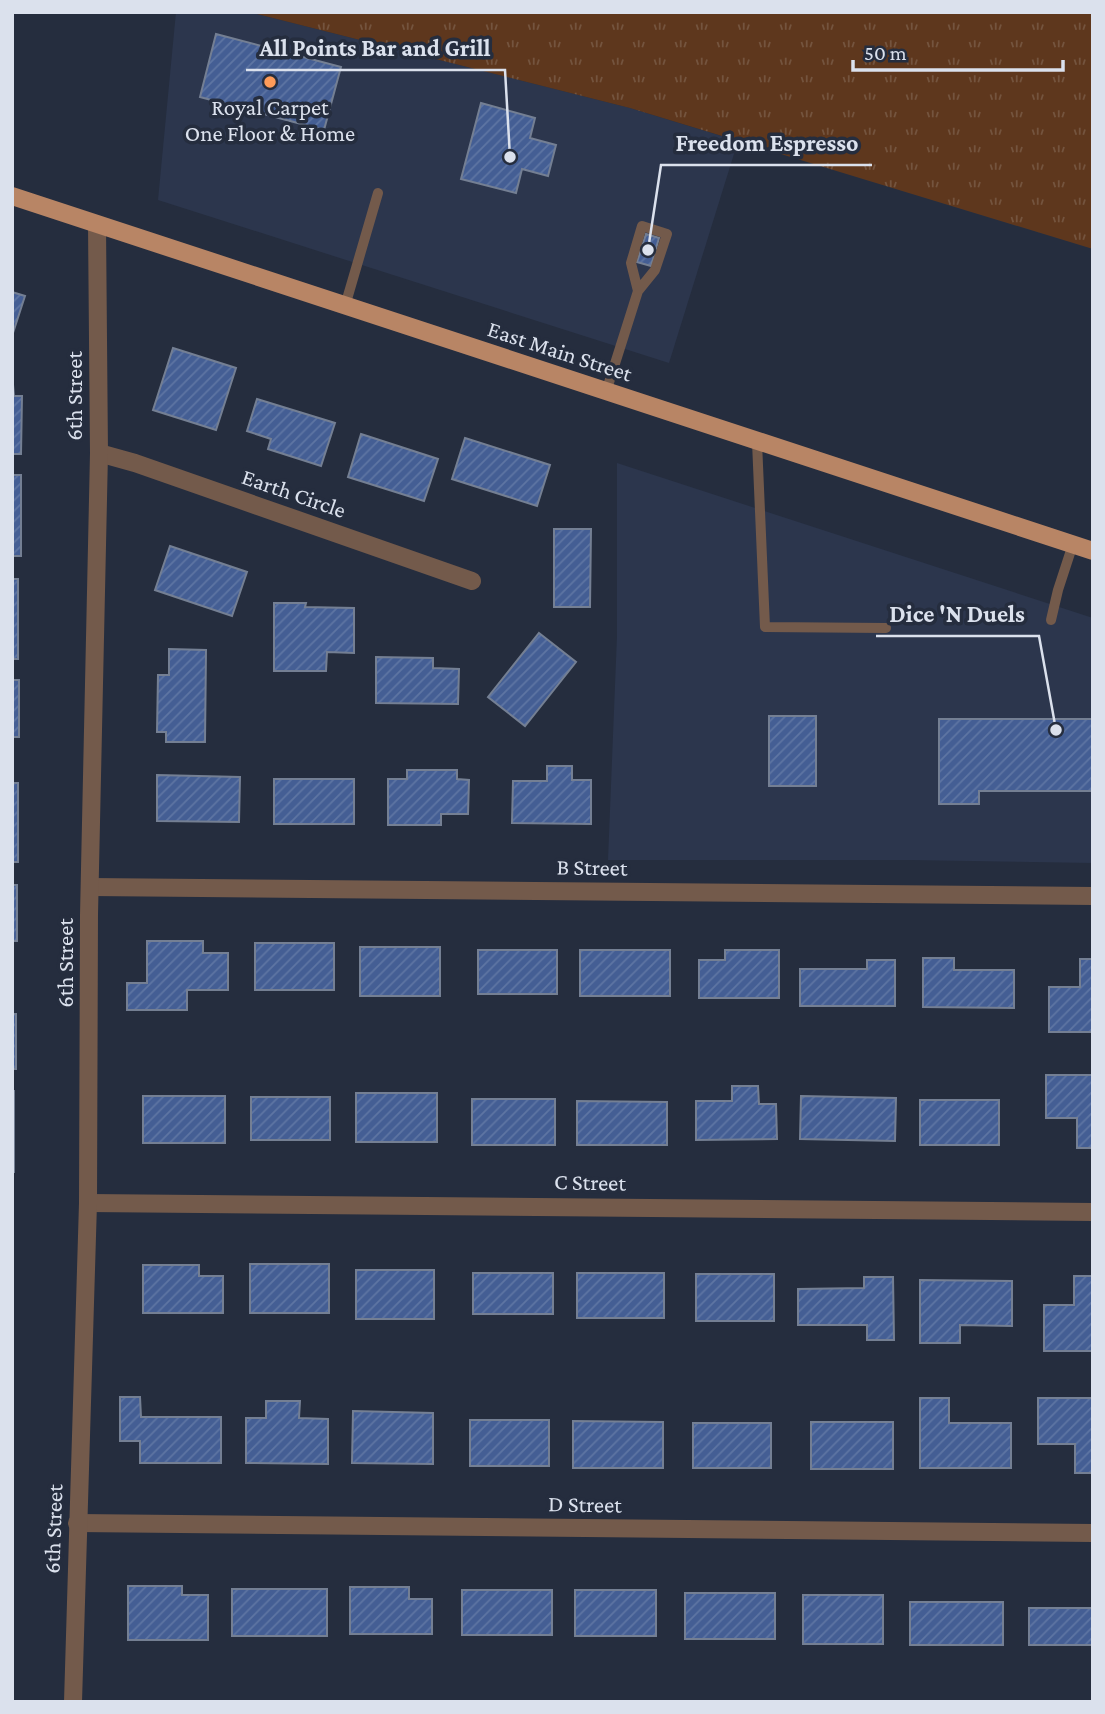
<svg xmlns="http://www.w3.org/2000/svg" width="1105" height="1714" viewBox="0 0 1105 1714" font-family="'Crimson Pro',serif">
<defs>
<pattern id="grass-tufts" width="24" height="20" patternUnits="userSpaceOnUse" patternTransform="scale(1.75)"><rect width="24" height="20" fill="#5e371d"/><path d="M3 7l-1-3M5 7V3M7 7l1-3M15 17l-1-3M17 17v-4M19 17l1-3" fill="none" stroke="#74543e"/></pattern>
<pattern id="building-hatch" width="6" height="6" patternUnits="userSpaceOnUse" patternTransform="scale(1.75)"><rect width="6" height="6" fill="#445e94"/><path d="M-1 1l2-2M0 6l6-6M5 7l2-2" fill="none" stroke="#5e75a3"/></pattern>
</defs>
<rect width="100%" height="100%" fill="#252d3e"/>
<g fill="#2c364d">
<polygon points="176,12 249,12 630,108 738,141 669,363 158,200"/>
<polygon points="617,463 1093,618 1093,863 911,860 608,860 617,636"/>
</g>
<polygon fill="url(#grass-tufts)" points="249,12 1093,12 1093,249 630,108"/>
<g fill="url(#building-hatch)" stroke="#747f93" stroke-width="2">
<polygon points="216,34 341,67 324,130 200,97"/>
<polygon points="481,103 535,118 530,138 556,145 548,176 522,169 516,193 461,179"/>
<polygon points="646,234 659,238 651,266 637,262"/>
<polygon points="12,292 25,296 12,336"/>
<polygon points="173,348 236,368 216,430 153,410"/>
<polygon points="12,373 14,396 22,396 21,454 12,454"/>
<polygon points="257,399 335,423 321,466 268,449 271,439 247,431"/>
<polygon points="361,434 438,459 424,501 348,477"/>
<polygon points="465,438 550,465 537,506 452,479"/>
<rect x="12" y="475" width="9" height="81"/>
<polygon points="554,529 591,529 590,607 554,607"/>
<polygon points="170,546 247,572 232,616 155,590"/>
<rect x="12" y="579" width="6" height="80"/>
<polygon points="274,603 306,603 305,607 354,608 354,653 327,652 326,671 274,671"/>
<polygon points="539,633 576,662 525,726 488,697"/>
<polygon points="169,649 206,650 205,742 166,742 166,732 157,732 158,675 169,675"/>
<polygon points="376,657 433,658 433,668 459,669 458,704 376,703"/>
<rect x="12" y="680" width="7" height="57"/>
<rect x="769" y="716" width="47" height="70"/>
<polygon points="939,719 1093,719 1093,791 979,791 979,804 939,804"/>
<polygon points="547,766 572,766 572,780 591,780 591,824 512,823 513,781 547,781"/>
<polygon points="407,770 457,770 457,779 469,780 468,814 441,814 441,825 388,825 388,779 407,779"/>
<polygon points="157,775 240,777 239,822 157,821"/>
<rect x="274" y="779" width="80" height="45"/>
<rect x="12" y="783" width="6" height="79"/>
<rect x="12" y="885" width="5" height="56"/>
<polygon points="147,941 203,941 203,953 228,953 228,990 187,990 187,1010 127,1010 127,983 147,983"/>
<rect x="255" y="943" width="79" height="47"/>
<rect x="360" y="947" width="80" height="49"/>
<rect x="478" y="950" width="79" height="44"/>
<rect x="580" y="950" width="90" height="46"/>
<polygon points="725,950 779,950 779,998 699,998 699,960 725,960"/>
<polygon points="923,958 954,958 954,970 1014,970 1014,1008 923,1007"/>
<polygon points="1080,959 1093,959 1093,1032 1049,1032 1049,987 1080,987"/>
<polygon points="867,960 895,960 895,1006 800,1006 800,969 867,969"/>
<rect x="12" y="1014" width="4" height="55"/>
<polygon points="1046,1075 1093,1075 1093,1148 1077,1148 1077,1118 1046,1118"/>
<polygon points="732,1086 758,1086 759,1104 776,1104 777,1139 696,1140 696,1101 732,1101"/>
<rect x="12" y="1091" width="2" height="81"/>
<rect x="356" y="1093" width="81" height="49"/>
<rect x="143" y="1096" width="82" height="47"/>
<polygon points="801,1096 896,1098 895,1141 800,1139"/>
<rect x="251" y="1097" width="79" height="43"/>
<rect x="472" y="1099" width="83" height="46"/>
<rect x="920" y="1100" width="79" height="45"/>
<polygon points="577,1101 667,1102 667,1145 577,1145"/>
<rect x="250" y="1264" width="79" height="49"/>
<polygon points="143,1265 199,1265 199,1276 223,1276 223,1313 143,1313"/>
<rect x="356" y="1270" width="78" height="49"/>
<rect x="473" y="1273" width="80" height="41"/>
<rect x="577" y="1273" width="87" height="45"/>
<rect x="696" y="1274" width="78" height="47"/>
<polygon points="1074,1276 1093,1276 1093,1351 1044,1351 1044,1305 1074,1305"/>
<polygon points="864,1277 893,1277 894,1340 867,1340 867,1325 798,1325 798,1289 864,1288"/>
<polygon points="920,1280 1012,1281 1012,1326 960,1325 960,1343 920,1343"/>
<polygon points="120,1397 140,1397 141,1417 221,1417 221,1463 140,1463 140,1441 120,1441"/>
<polygon points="920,1398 949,1398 949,1423 1011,1423 1011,1468 920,1468"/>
<polygon points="1038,1398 1093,1398 1093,1473 1075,1473 1075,1444 1038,1444"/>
<polygon points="266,1401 300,1401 299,1418 328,1419 328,1464 246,1463 246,1418 266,1418"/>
<polygon points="353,1411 433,1413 433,1464 352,1463"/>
<rect x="470" y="1420" width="79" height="46"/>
<polygon points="573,1421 663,1422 663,1468 573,1468"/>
<rect x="811" y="1422" width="82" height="47"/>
<rect x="693" y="1423" width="78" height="45"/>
<polygon points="128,1586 182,1586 182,1595 208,1595 208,1640 128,1640"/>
<polygon points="350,1587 409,1587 409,1599 432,1599 432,1634 350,1634"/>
<rect x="232" y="1589" width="95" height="47"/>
<rect x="462" y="1590" width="90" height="45"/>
<rect x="575" y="1590" width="81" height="46"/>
<rect x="685" y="1593" width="90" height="46"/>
<rect x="803" y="1595" width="80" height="49"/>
<rect x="910" y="1602" width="93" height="43"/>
<rect x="1029" y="1608" width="64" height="37"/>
</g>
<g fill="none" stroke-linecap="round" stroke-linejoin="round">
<g stroke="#735a4b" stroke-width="10">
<polyline points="345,306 378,193"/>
<polyline points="606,392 638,291 655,270 667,234 642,226 631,263 638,291"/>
<polyline points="757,442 765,627 886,628"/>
<polyline points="1051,620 1058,590 1073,544"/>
</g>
<g stroke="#735a4b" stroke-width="18">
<polyline points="99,453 135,463 472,581"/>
<polyline points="90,887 1093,896"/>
<polyline points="88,1203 1093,1212"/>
<polyline points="77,1523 1093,1533"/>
<polyline points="73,1702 88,1203 89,915 99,453 97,225"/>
</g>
<polyline stroke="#b88565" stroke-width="18" points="12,196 1093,551"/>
</g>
<circle fill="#fe9b59" stroke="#252d3e" stroke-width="2.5" cx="270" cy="82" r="7"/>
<g text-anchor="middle" stroke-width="7" stroke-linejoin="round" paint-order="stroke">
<g font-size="23" fill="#dbe1ed" stroke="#252d3e">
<text x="270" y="115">Royal Carpet<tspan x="270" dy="26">One Floor &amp; Home</tspan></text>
</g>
<g font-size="23" fill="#dbe1ed" stroke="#252d3e">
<text transform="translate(560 351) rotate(18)" y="8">East Main Street</text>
<text transform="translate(74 396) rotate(-90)" y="8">6th Street</text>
<text transform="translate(294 493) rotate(19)" y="8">Earth Circle</text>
<text transform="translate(592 867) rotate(1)" y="8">B Street</text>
<text transform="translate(65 963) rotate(-90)" y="8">6th Street</text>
<text transform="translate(590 1182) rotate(1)" y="8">C Street</text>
<text transform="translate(585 1504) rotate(1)" y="8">D Street</text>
<text transform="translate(53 1529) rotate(-88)" y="8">6th Street</text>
</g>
</g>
<path fill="none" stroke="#dbe1ed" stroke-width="2.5" d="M510 157L505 70H246M648 250L661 165H872M1056 730L1039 636H876"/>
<g fill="#dbe1ed" stroke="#252d3e" stroke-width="2.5">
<circle cx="510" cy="157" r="7"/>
<circle cx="648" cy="250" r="7"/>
<circle cx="1056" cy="730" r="7"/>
</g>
<g font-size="24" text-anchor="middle" font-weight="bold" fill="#dbe1ed" stroke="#252d3e" stroke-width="7" stroke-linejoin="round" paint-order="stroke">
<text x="375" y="56">All Points Bar and Grill</text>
<text x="767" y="151">Freedom Espresso</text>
<text x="957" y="622">Dice 'N Duels</text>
</g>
<rect width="1105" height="1714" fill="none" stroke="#dbe1ed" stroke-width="28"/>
<path d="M853 60v10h210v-10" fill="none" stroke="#dbe1ed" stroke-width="3.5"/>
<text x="864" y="60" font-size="21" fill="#dbe1ed" stroke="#252d3e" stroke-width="5" paint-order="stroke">50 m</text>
</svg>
